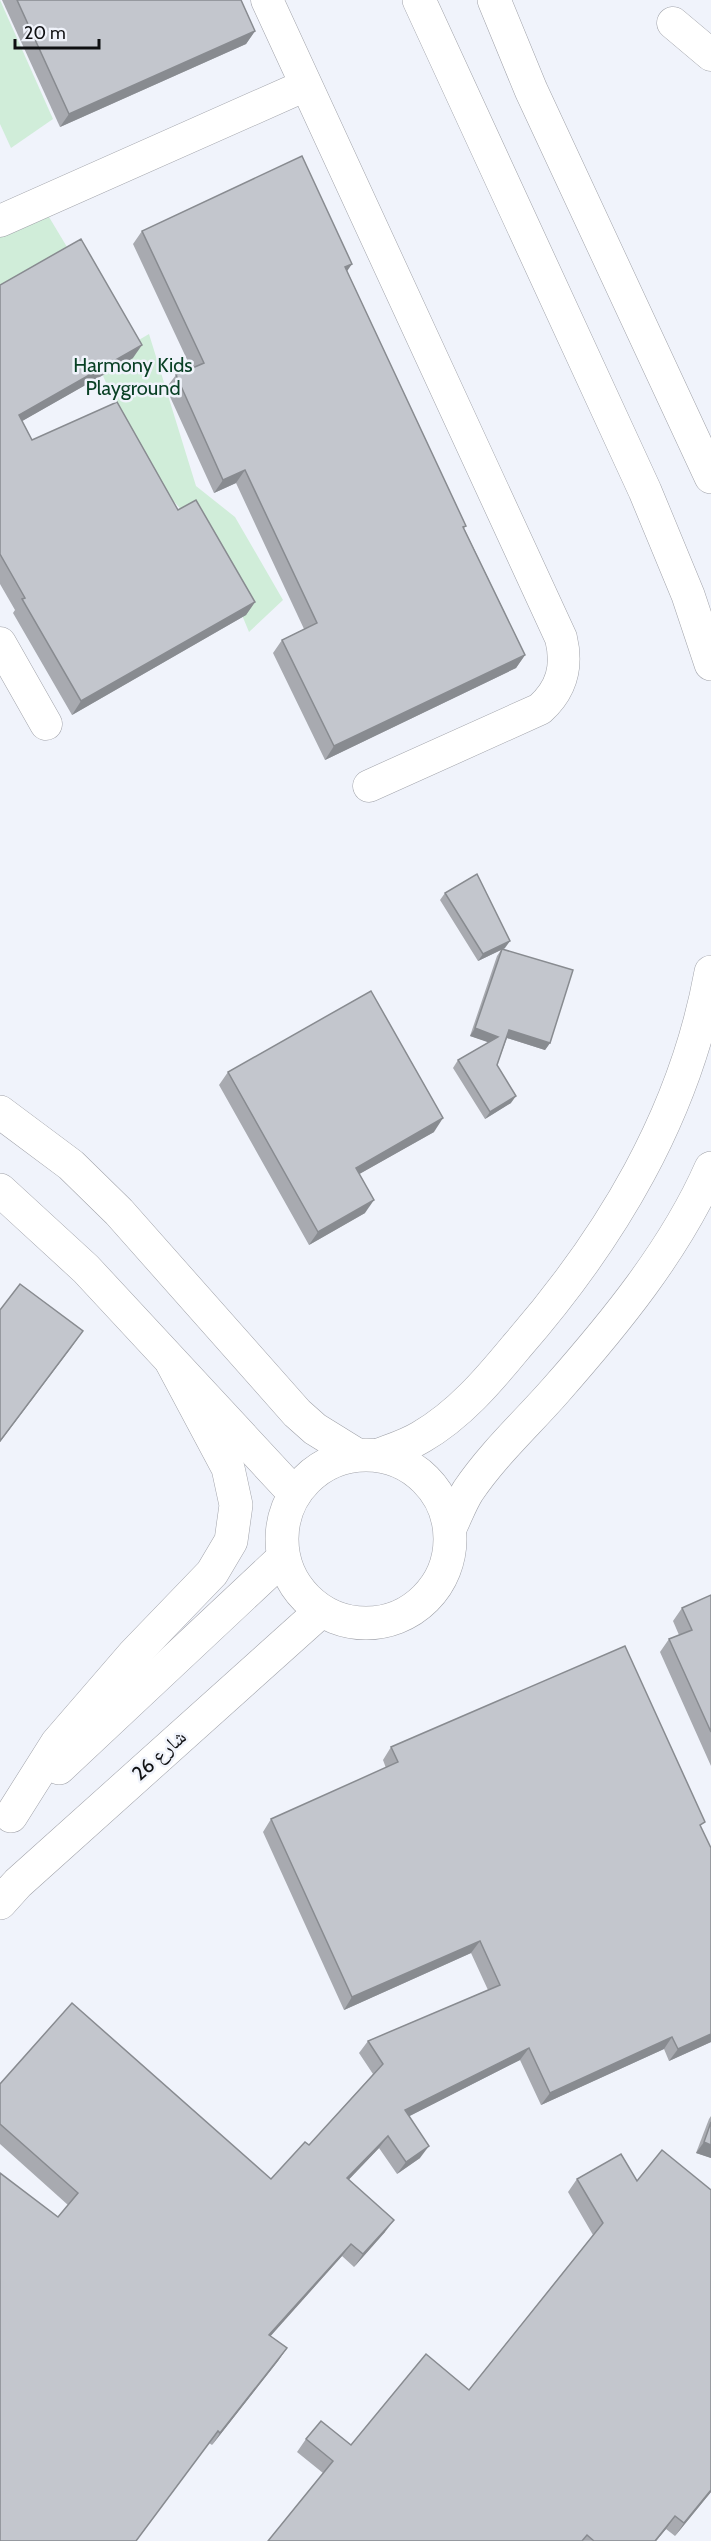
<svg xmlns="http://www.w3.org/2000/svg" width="711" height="2541" viewBox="0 0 711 2541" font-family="Cabin,'Noto Naskh Arabic',sans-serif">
<rect width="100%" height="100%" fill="#f0f3fb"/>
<g fill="#d0edd9">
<polygon points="0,0 53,119 11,148 0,124"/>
<polygon points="46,212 70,252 0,291 0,229"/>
<polygon points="149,334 196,486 235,517 283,600 249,632 213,545 141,465 98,364"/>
</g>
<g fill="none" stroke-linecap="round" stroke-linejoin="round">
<g stroke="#a0a2a9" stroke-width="33">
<g id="minor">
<path d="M267 0 561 638C568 667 562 689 540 709L369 786"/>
<polyline points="673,23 711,55"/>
<polyline points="0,221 304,86"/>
<polyline points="0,643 46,724"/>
</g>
</g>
<g stroke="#a0a2a9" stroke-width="34">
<g id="tertiary">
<polyline points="419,0 645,491 688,595 711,664"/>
<polyline points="494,0 531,90 711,477"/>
<polyline points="0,1112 71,1165 119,1212 297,1413 315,1429 357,1455"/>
<polyline points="0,1190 86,1269 294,1493"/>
<circle cx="366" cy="1539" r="84"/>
<path d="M379 1455C392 1450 408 1445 421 1437 459 1415 488 1381 516 1347 611 1238 685 1115 711 972"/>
<path d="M450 1528C456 1516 461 1502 468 1491 493 1454 526 1424 555 1391 614 1324 675 1250 711 1168"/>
<polyline points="59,1768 283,1558"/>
<polyline points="11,1816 57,1743 133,1655 212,1573 231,1541 236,1505 228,1468 172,1363"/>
<polyline points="0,1903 18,1883 321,1611"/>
</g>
</g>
<use href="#minor" stroke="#fff" stroke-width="32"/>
<use href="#tertiary" stroke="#fff" stroke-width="33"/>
</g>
<g fill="#a8aab0">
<polygon points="2,0 241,0 255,31 246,44 60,127"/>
<polygon points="142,231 347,271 466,526 464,528 525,655 516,668 325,760 273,653 282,640 304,629 236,483 214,493 166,388 176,375 191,368 133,244"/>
<polygon points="0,285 133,358 22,421 32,440 178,510 255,602 246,615 72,715 13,613 15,610 0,584"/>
<polygon points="445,893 505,948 502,950 550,1043 545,1050 507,1038 497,1065 511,1103 485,1119 453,1068 458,1060 489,1042 470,1036 497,956 501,950 478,961 440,900"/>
<polygon points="228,1072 434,1132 359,1174 365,1213 309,1245 219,1085"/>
<polygon points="711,1595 711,1766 660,1652 669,1639 679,1635 673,1621 682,1608"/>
<polygon points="391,1747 702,1828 711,2042 669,2061 664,2049 541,2105 520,2060 409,2116 420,2158 397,2174 379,2148 348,2180 385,2232 354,2267 342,2256 270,2336 287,2348 278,2361 212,2445 209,2443 58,2217 68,2205 0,2144 0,2084 271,2179 309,2145 373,2074 359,2053 368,2041 488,1990 471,1953 344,2010 263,1832 271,1819 386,1768 383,1760"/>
<polygon points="711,2116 711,2158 696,2153 709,2119"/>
<polygon points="621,2154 711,2492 675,2536 666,2529 656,2541 268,2541 323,2473 297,2452 306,2439 351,2445 469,2390 593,2235 568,2192 577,2179"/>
</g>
<g fill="#888b90">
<polygon points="255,31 246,44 60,127 69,114"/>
<polygon points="352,264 343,277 345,267"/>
<polygon points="142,345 133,358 10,428 19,415"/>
<polygon points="245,470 236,483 214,493 223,480"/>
<polygon points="255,602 246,615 72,715 81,701"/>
<polygon points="525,655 516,668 325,760 334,746"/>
<polygon points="510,941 505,948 478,961 483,954"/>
<polygon points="475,1028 498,1037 493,1044 470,1036"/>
<polygon points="509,1030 550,1043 545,1050 504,1037"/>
<polygon points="516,1096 511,1103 485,1119 490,1112"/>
<polygon points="443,1118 434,1132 347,1181 356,1168"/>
<polygon points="374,1200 365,1213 309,1245 318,1232"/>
<polygon points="83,1331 71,1348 0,1442 0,1441"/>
<polygon points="480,1941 471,1953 344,2010 352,1997"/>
<polygon points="711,2034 711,2042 669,2061 678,2049"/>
<polygon points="672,2037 664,2049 541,2105 550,2093"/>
<polygon points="529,2048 520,2060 396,2123 405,2110"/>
<polygon points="388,2136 379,2148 338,2191 347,2178"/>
<polygon points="704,2142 711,2145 711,2158 696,2153"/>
<polygon points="429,2146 420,2158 397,2174 406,2162"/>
<polygon points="394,2220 385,2232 354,2267 363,2254"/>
<polygon points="351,2244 342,2256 260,2348 269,2335"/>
<polygon points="287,2348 278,2361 212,2445 220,2433"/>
<polygon points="711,2490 711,2492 675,2536 684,2523"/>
<polygon points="675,2516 666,2529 656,2541 655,2541"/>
</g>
<g fill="#c3c6cd" stroke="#888b90" stroke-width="1.5">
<polygon points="17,0 241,0 255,31 69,114"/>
<polygon points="302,156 352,264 345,267 466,526 463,527 525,655 334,746 282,640 317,623 245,470 223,480 176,375 204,363 142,231"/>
<polygon points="81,239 142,345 19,415 32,440 117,402 178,510 196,500 255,602 81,701 22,599 25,598 0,554 0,285"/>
<polygon points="477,874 510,941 483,954 445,893"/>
<polygon points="502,949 573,970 550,1043 509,1030 497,1065 516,1096 490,1112 458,1060 498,1037 475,1028"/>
<polygon points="371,991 443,1118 356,1168 374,1200 318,1232 228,1072"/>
<polygon points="20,1284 83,1331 0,1441 0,1310"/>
<polygon points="711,1595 711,1732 669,1639 692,1630 682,1608"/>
<polygon points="625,1646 705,1822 700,1825 711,1848 711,2034 678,2049 672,2037 550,2093 529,2048 405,2110 429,2146 406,2162 388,2136 347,2178 394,2220 363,2254 351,2244 269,2335 287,2348 220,2433 218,2431 136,2541 0,2541 0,2173 58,2217 78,2193 0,2124 0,2084 72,2003 271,2179 305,2142 309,2145 383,2064 368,2041 500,1985 480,1941 352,1997 271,1819 398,1762 391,1747"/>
<polygon points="711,2122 711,2145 704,2142"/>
<polygon points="662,2150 711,2190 711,2490 684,2523 675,2516 655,2541 594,2541 587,2535 582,2541 268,2541 333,2461 306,2439 321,2421 351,2445 426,2354 469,2390 603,2223 577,2179 621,2154 637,2181"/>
</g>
<g text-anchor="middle" stroke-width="5" stroke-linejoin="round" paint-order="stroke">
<g font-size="20" fill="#0a4126" stroke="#f0f3fb">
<text x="133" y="372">Harmony Kids<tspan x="133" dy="23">Playground</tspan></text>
</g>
<g font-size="20" fill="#0f1012" stroke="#f0f3fb">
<text transform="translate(159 1755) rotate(-42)" y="7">شارع 26</text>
</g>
</g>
<path d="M15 39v9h84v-9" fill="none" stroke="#0f1012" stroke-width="3"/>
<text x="24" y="39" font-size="18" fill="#0f1012" stroke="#f0f3fb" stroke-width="4.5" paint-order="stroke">20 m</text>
</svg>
